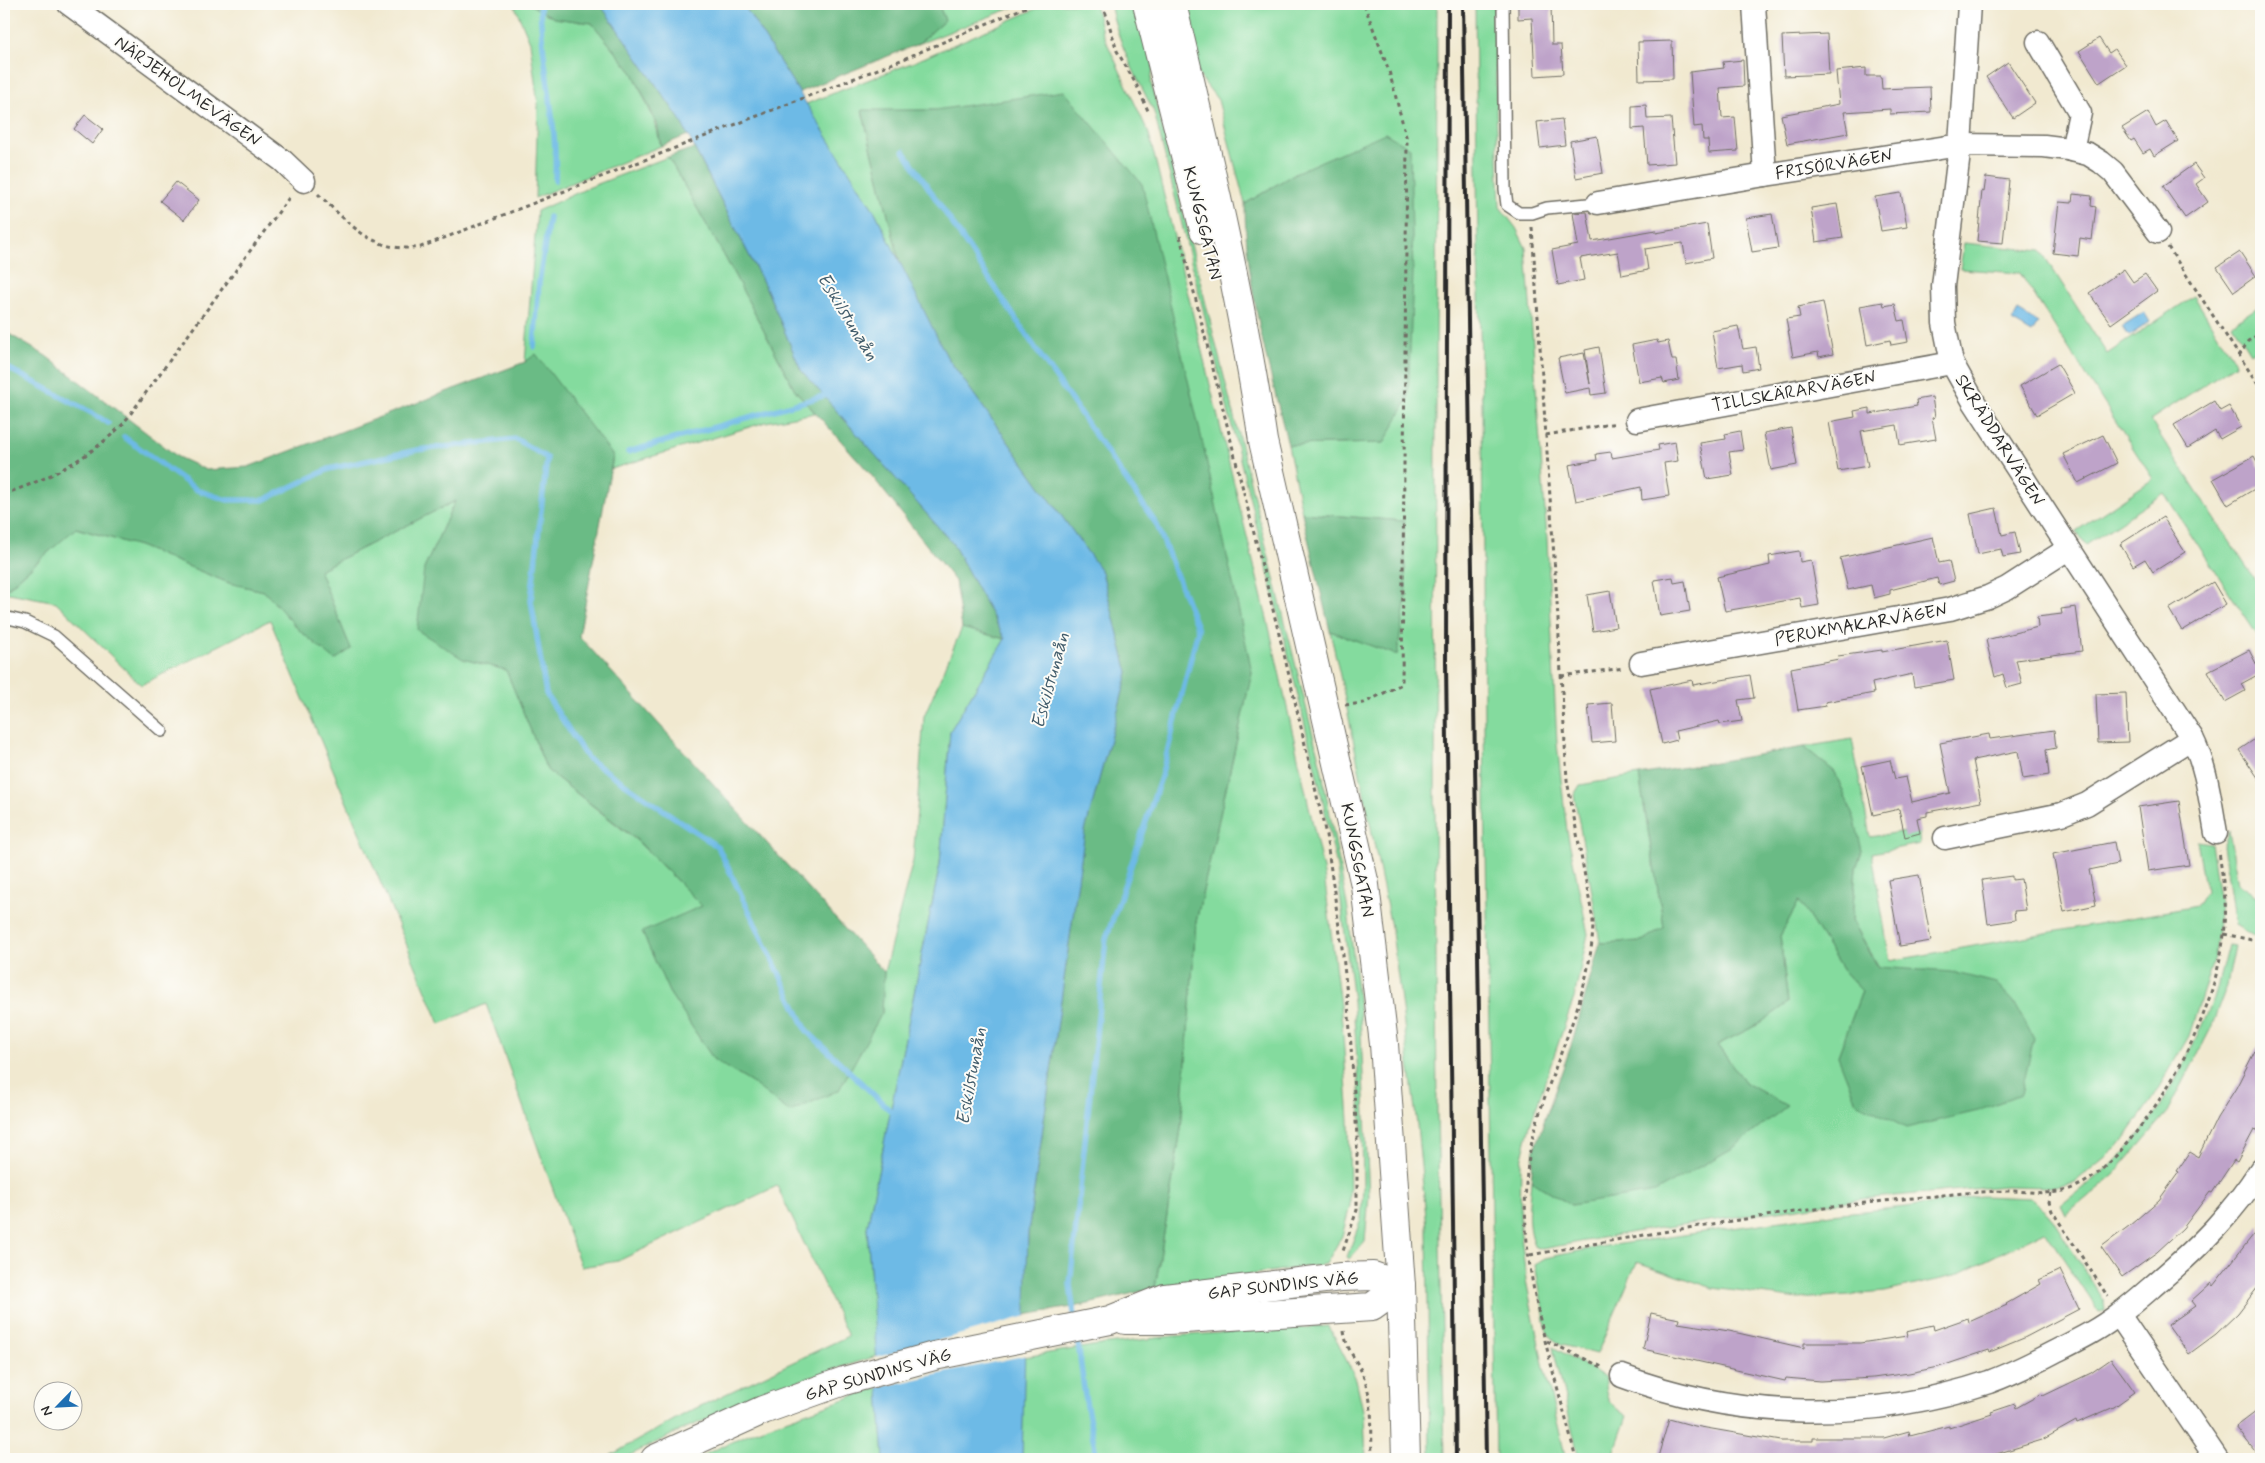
<svg xmlns="http://www.w3.org/2000/svg" width="2265" height="1463" viewBox="0 0 2265 1463" font-family="Mynerve,sans-serif">
<rect width="100%" height="100%" fill="#fdfcf7"/>
<filter id="ink" filterUnits="userSpaceOnUse"><feTurbulence type="fractalNoise" baseFrequency=".02" numOctaves="2"/><feDisplacementMap in="SourceGraphic" scale="10" xChannelSelector="R" yChannelSelector="G"/><feConvolveMatrix kernelMatrix="1 2 1 2 8 2 1 2 1" color-interpolation-filters="sRGB"/></filter>
<filter id="wash" filterUnits="userSpaceOnUse"><feTurbulence type="fractalNoise" baseFrequency=".0096" numOctaves="4" result="noise"/><feDisplacementMap in="SourceGraphic" scale="20" xChannelSelector="R" yChannelSelector="G"/><feGaussianBlur stdDeviation="1.12" result="paint"/><feColorMatrix in="noise" values="0 0 0 0 0 0 0 0 0 0 0 0 0 0 0 0 0 1.4 0 .05"/><feComposite in="paint" operator="in"/></filter>
<g filter="url(#wash)">
<rect width="100%" height="100%" fill="#f1e9d0"/>
<g fill="#84db9e" stroke="#588364">
<polygon points="514,4 529,4 554,18 592,23 633,73 655,122 661,146 535,198 538,105 530,42"/>
<polygon points="938,4 1022,4 918,44 945,20"/>
<polygon points="1047,4 1095,4 1102,32 1149,134 1270,631 1324,874 1342,1022 1349,1120 1350,1206 1342,1236 1326,1264 1155,1288 1181,1129 1196,922 1252,672 935,110 862,111 900,263 875,212 806,104 914,62"/>
<path d="M1110 4H1137L1153 66 1151 83 1321 767 1348 910 1360 1015 1369 1196 1365 1241 1349 1259 1347 1257 1361 1219 1363 1187 1362 1131 1353 1002 1337 868 1320 788 1275 600 1154 112C1136 76 1118 43 1110 4Z"/>
<polygon points="1182,4 1437,4 1435,802 1437,1113 1445,1459 1430,1459 1427,1227 1417,1125 1392,932 1343,689 1330,631 1397,655 1404,521 1302,513 1288,445 1384,443 1297,172 1245,204 1218,100 1197,73"/>
<polygon points="1475,4 1496,4 1496,105 1500,207 1516,228 1526,248 1547,539 1557,744 1567,831 1588,934 1574,998 1530,1125 1521,1161 1520,1226 1526,1280 1542,1359 1566,1459 1496,1459 1484,728 1482,403 1478,255"/>
<polygon points="668,157 725,257 795,390 815,413 766,422 611,469 613,456 525,362 537,211 590,187"/>
<polygon points="1964,243 2041,251 2107,354 2194,296 2236,364 2150,420 2261,589 2261,641 2164,493 2086,545 2076,531 2153,479 2020,273 1960,269"/>
<polygon points="2261,305 2261,346 2250,353 2232,324"/>
<polygon points="455,501 424,569 463,659 506,670 547,770 636,840 702,906 643,933 669,992 714,1060 752,1083 882,1013 884,972 913,861 924,716 962,628 1005,639 950,731 940,864 867,1228 877,1356 798,1381 686,1428 622,1459 604,1459 690,1411 848,1336 777,1186 618,1261 581,1267 486,1004 440,1024 270,620 141,685 56,602 4,592 75,528 139,546 229,583 264,591 300,631 351,649 319,570"/>
<path d="M1852 739 1870 837 1918 829 1920 844 1872 853 1890 961 2197 906 2206 892 2197 841 2211 843 2220 904 2214 957 2189 1036 2152 1099 2120 1145 2075 1182 2051 1187 2005 1186 1861 1199 1639 1231 1542 1249 1535 1247C1525 1227 1529 1203 1531 1181L1571 1205 1786 1106 1746 1083 1717 1045 1759 1024 1788 1003 1780 936 1799 901 1843 971 1862 991 1838 1056 1913 971 1879 967 1852 920 1856 868 1862 851 1835 772 1804 747Z"/>
<polygon points="1639,775 1664,927 1642,941 1600,943 1593,898 1574,795 1580,785"/>
<polygon points="2229,831 2238,884 2256,896 2261,895 2261,938 2255,937 2235,925 2223,846"/>
<polygon points="2228,945 2235,946 2227,985 2211,1028 2168,1112 2114,1175 2066,1215 2061,1205 2121,1157 2159,1109 2180,1072 2214,999"/>
<polygon points="1980,1196 2030,1198 2049,1214 2104,1301 2105,1311 2099,1312 2045,1231 1954,1276 1885,1292 1799,1299 1713,1288 1637,1262 1597,1354 1558,1344 1547,1332 1535,1264 1545,1258 1599,1247 1831,1214 1906,1207"/>
<polygon points="1329,1326 1356,1379 1364,1415 1366,1459 1022,1459 1024,1357 1092,1346 1173,1336"/>
<path d="M1553 1347 1605 1377C1604 1398 1610 1405 1627 1416L1612 1459H1579Z"/>
<polygon points="879,1387 884,1459 695,1459 757,1430"/>
</g>
<g fill="#6bbb85" stroke="#4b7358">
<polygon points="529,4 600,4 679,118 688,135 661,146 657,124 633,73 592,23 554,18"/>
<polygon points="743,4 938,4 945,20 918,44 799,92"/>
<polygon points="1064,91 1142,184 1202,440 1252,672 1196,922 1181,1129 1155,1288 1084,1305 1025,1315 1028,1233 1085,831 1128,673 1102,572 947,357 900,263 862,110 935,110"/>
<path d="M1385 133 1410 148 1413 274 1408 399 1384 443 1288 445C1269 367 1245 285 1245 204L1297 172Z"/>
<polygon points="694,148 767,290 801,370 953,544 1005,639 962,628 955,581 868,471 795,390 725,257 668,157"/>
<polygon points="4,331 46,356 178,457 206,470 248,467 525,362 536,354 613,456 579,636 884,972 882,1013 839,1090 790,1112 752,1083 714,1060 669,992 642,932 702,906 636,839 547,770 506,670 463,659 417,630 424,569 455,501 319,570 351,649 335,660 300,631 264,591 229,583 139,546 76,528 4,591"/>
<polygon points="1302,513 1404,521 1406,598 1397,655 1330,631"/>
<polygon points="1804,747 1835,772 1855,820 1862,851 1856,868 1852,920 1878,967 1952,972 1996,983 2014,1002 2034,1039 2021,1094 1978,1111 1906,1128 1856,1102 1838,1056 1862,991 1843,971 1799,901 1780,936 1788,1003 1759,1024 1717,1045 1746,1083 1787,1106 1733,1148 1655,1192 1571,1205 1531,1181 1534,1150 1573,1040 1600,943 1642,941 1664,927 1639,775"/>
</g>
<g fill="#6dbae6" stroke="#4c7288">
<polygon points="600,4 743,4 875,212 947,357 1102,572 1128,673 1085,831 1028,1233 1022,1459 884,1459 867,1228 940,864 950,731 1005,639 953,544 801,370 767,290 679,118"/>
<polygon points="2018,311 2038,323 2032,333 2012,321"/>
<polygon points="2144,312 2150,322 2129,336 2122,326"/>
</g>
<polygon fill="#f1e9d0" points="1027,1316 1027,1355 876,1388 874,1358"/>
<g fill="none" stroke-linecap="round" stroke-linejoin="round">
<g stroke="#6dbae6" stroke-width="5.5">
<path d="M540 4C541 63 558 121 555 180"/>
<polyline points="904,151 1038,352 1157,525 1198,630 1161,777 1106,939 1070,1285 1075,1321"/>
<polyline points="534,347 539,283 549,217"/>
<polyline points="4,366 92,413 108,423"/>
<polyline points="124,437 197,490 227,500 264,500 329,469 417,450 516,439 547,458 531,600 546,694 587,758 718,847 807,1031 895,1115"/>
<polyline points="628,452 830,394"/>
<polyline points="1077,1335 1085,1396 1097,1459"/>
</g>
</g>
<g id="blocks">
<g fill="#bea3c9">
<polygon points="1518,4 1551,4 1552,45 1561,45 1563,74 1535,76 1532,18 1518,19"/>
<polygon points="1827,34 1829,74 1784,76 1782,36"/>
<polygon points="2099,38 2109,53 2115,49 2126,65 2099,83 2079,51"/>
<polygon points="1672,41 1673,79 1639,80 1638,42"/>
<polygon points="1743,60 1744,86 1720,88 1722,118 1735,117 1738,151 1709,153 1708,140 1703,140 1702,126 1694,127 1690,72 1724,68 1723,62"/>
<polygon points="2008,62 2035,103 2013,118 1986,77"/>
<polygon points="1866,68 1866,76 1881,76 1882,89 1930,87 1931,112 1890,114 1890,109 1844,112 1848,133 1787,144 1781,115 1839,104 1836,71"/>
<polygon points="1646,105 1647,119 1671,118 1675,163 1647,165 1644,128 1632,129 1632,106"/>
<polygon points="2148,112 2156,127 2166,121 2178,141 2154,156 2150,149 2143,153 2134,139 2131,141 2122,128"/>
<polygon points="85,115 103,129 92,144 74,129"/>
<polygon points="1562,119 1565,145 1540,148 1537,122"/>
<polygon points="1597,136 1603,173 1576,178 1570,141"/>
<polygon points="2194,164 2204,178 2196,184 2208,202 2185,218 2163,186"/>
<polygon points="1986,177 2009,180 2003,243 1977,241 1982,191 1984,192"/>
<polygon points="176,182 199,200 184,220 160,201"/>
<polygon points="1901,193 1907,227 1881,231 1875,197"/>
<polygon points="2073,194 2092,196 2091,206 2096,207 2092,240 2080,238 2078,256 2053,253 2059,202 2072,203"/>
<polygon points="1837,204 1843,238 1816,242 1811,208"/>
<polygon points="1587,212 1592,241 1656,230 1656,233 1707,224 1712,258 1686,263 1683,243 1645,249 1648,270 1622,275 1618,252 1580,258 1584,280 1558,285 1552,250 1578,245 1573,213"/>
<polygon points="1772,214 1778,248 1752,252 1746,218"/>
<polygon points="2240,252 2256,276 2234,292 2217,267"/>
<polygon points="2124,269 2133,282 2145,274 2157,291 2111,324 2089,293"/>
<polygon points="1823,302 1833,354 1819,357 1818,352 1793,357 1786,319 1800,317 1798,307"/>
<polygon points="1883,302 1884,306 1895,304 1899,321 1904,320 1908,342 1891,345 1890,340 1867,345 1860,306"/>
<polygon points="1738,326 1743,349 1756,347 1759,368 1743,371 1742,364 1718,368 1712,331"/>
<polygon points="1657,340 1658,343 1668,341 1672,360 1676,360 1679,380 1664,383 1662,378 1639,382 1632,345"/>
<polygon points="1599,347 1606,393 1591,395 1590,388 1565,393 1558,358 1584,353 1590,384 1585,350"/>
<polygon points="2058,364 2075,393 2037,415 2020,386"/>
<polygon points="1932,397 1935,417 1932,418 1936,439 1900,445 1897,425 1861,431 1868,466 1838,471 1829,422 1855,417 1854,411 1870,408 1870,414 1917,406 1916,400"/>
<polygon points="2214,401 2220,411 2229,406 2241,427 2220,439 2215,431 2188,448 2174,425"/>
<polygon points="1791,428 1797,465 1771,470 1764,433"/>
<polygon points="1740,431 1743,450 1729,452 1733,475 1707,479 1700,443 1726,439 1725,434"/>
<polygon points="2103,435 2117,463 2078,483 2063,454"/>
<polygon points="1675,442 1678,461 1664,463 1669,496 1642,500 1641,487 1576,501 1569,465 1597,460 1596,454 1611,452 1612,458 1659,450 1658,445"/>
<polygon points="2254,456 2261,470 2261,485 2228,505 2213,479"/>
<polygon points="1996,508 2002,535 2015,532 2020,554 2003,557 2001,549 1978,554 1970,514"/>
<polygon points="2163,517 2185,552 2153,572 2145,559 2133,566 2120,544"/>
<polygon points="1933,537 1939,563 1949,561 1954,581 1939,585 1937,578 1890,590 1890,594 1874,598 1871,585 1848,590 1840,558"/>
<polygon points="1799,551 1800,562 1811,560 1819,605 1802,608 1800,598 1725,611 1717,577 1770,565 1769,556"/>
<polygon points="1673,577 1674,583 1685,581 1690,611 1660,616 1654,580"/>
<polygon points="2213,582 2226,604 2182,631 2169,609"/>
<polygon points="1610,591 1616,627 1593,631 1587,595"/>
<polygon points="2076,607 2082,651 2016,660 2022,684 2007,688 2003,674 1995,677 1986,640 2038,627 2037,617 2062,614 2061,609"/>
<polygon points="1947,640 1954,680 1914,687 1912,674 1872,683 1874,693 1825,702 1826,706 1798,710 1791,668 1839,659 1838,656 1882,650 1882,652"/>
<polygon points="2249,650 2261,673 2241,684 2245,691 2225,702 2208,671"/>
<polygon points="1750,675 1754,698 1738,700 1742,721 1720,724 1719,721 1675,731 1677,740 1662,744 1650,689 1692,680 1693,685"/>
<polygon points="2126,693 2128,742 2098,743 2096,694"/>
<polygon points="1612,703 1615,741 1592,743 1588,705"/>
<polygon points="2054,730 2056,748 2046,750 2049,775 2023,779 2018,751 1973,760 1981,802 1927,812 1927,816 1917,818 1920,833 1905,837 1899,809 1873,815 1862,766 1890,760 1895,779 1906,777 1912,802 1950,793 1940,743 1989,734 1990,739"/>
<polygon points="2261,735 2261,782 2239,750"/>
<polygon points="2179,801 2189,865 2148,871 2138,807"/>
<polygon points="2114,842 2118,864 2089,870 2096,905 2064,912 2053,854"/>
<polygon points="1919,875 1931,941 1900,946 1888,880"/>
<polygon points="2012,876 2012,880 2021,879 2026,910 2014,911 2015,920 1988,924 1982,880"/>
<polygon points="2261,1039 2261,1123 2257,1131 2254,1130 2237,1162 2234,1160 2212,1193 2210,1192 2183,1228 2157,1252 2122,1277 2101,1247 2129,1226 2159,1200 2179,1172 2177,1171 2190,1152 2198,1157 2217,1118 2236,1088"/>
<polygon points="2261,1225 2261,1283 2238,1313 2216,1334 2189,1354 2168,1325 2195,1306 2191,1301 2211,1283 2213,1286"/>
<polygon points="2060,1270 2079,1309 2024,1338 1990,1352 1989,1350 1939,1367 1909,1373 1873,1378 1820,1381 1786,1378 1785,1381 1643,1349 1651,1313 1679,1319 1678,1323 1729,1331 1804,1348 1804,1343 1860,1343 1907,1336 1906,1331 1933,1325 1934,1330 1968,1318 1969,1322 2007,1305 2006,1304 2041,1284 2039,1280"/>
<polygon points="2111,1359 2135,1392 2114,1407 2077,1423 2076,1421 2042,1440 1980,1459 1667,1459 1658,1457 1669,1419 1695,1426 1781,1441 1813,1441 1813,1438 1884,1438 1909,1431 1910,1436 1949,1426 1949,1428 1992,1414 1991,1412 2015,1404 2016,1408 2041,1394 2043,1396 2091,1373"/>
<polygon points="2261,1408 2261,1459 2236,1427"/>
</g>
</g>
</g>
<g filter="url(#ink)">
<use href="#blocks" fill-opacity="0" stroke="#706e65" stroke-width="1"/>
<g fill="none" stroke-linecap="round" stroke-linejoin="round">
<g stroke="#706e65" stroke-width="14">
<g id="lane">
<polyline points="1503,4 1505,189 1507,205 1519,213 1532,213 1547,208 1598,203"/>
<polyline points="4,617 25,622 54,636 162,731"/>
</g>
</g>
<g stroke="#706e65" stroke-width="25">
<g id="street">
<polyline points="69,4 283,161 304,181"/>
<polyline points="1754,4 1765,175"/>
<path d="M1969 4 1960 145 1943 286 1944 323 1952 363 1974 402 2192 738C2207 768 2210 800 2216 833"/>
<polyline points="2038,42 2080,113 2072,150"/>
<polyline points="1598,203 1765,175 1960,145 2044,146 2068,149 2088,154 2101,162 2113,172 2158,232"/>
<polyline points="1637,420 1952,363"/>
<polyline points="1641,663 1950,609 1988,597 2007,588 2068,549"/>
<polyline points="1945,838 2062,814 2087,804 2192,738"/>
<polyline points="2119,1315 2217,1459"/>
<path d="M1622 1376C1739 1420 1869 1422 1989 1382 2011 1374 2033 1363 2054 1352 2076 1341 2099 1330 2119 1314 2133 1304 2146 1292 2160 1280 2199 1247 2233 1213 2261 1169"/>
</g>
</g>
<g stroke="#706e65" stroke-width="30">
<g id="secondary">
<polyline points="1147,4 1204,230"/>
<path d="M1172 4C1206 148 1241 294 1263 441L1365 885 1384 1044 1401 1286 1406 1459"/>
<polyline points="1125,1320 1169,1320 1372,1307 1401,1286"/>
<polyline points="655,1459 763,1410 844,1381 934,1356 1110,1320 1165,1298 1341,1277 1373,1276 1401,1286"/>
</g>
</g>
<g stroke="#706e65" stroke-width="3" stroke-dasharray="4 4" stroke-linecap="butt">
<polyline points="1103,4 1117,51 1137,86 1149,113"/>
<path d="M318 194C350 224 373 254 421 247L901 60 1033 4"/>
<path d="M1532 227 1557 602 1567 780 1593 920C1593 1000 1547 1069 1531 1146 1510 1251 1552 1358 1576 1459"/>
<polyline points="1180,236 1284,654 1326,835 1343,955 1349,1016 1357,1137 1357,1210 1342,1254"/>
<polyline points="2168,247 2261,389"/>
<polyline points="2239,356 2248,341 2261,333"/>
<polyline points="1546,435 1617,423"/>
<path d="M4 494C49 479 89 458 123 424L291 195"/>
<polyline points="1561,676 1624,668"/>
<polyline points="1345,705 1364,703 1402,684 1407,140 1389,71 1364,4"/>
<polyline points="2224,934 2261,942"/>
<polyline points="2051,1193 2049,1202 2052,1211 2108,1297"/>
<path d="M1530 1255C1664 1231 1799 1208 1935 1196 1961 1193 1988 1191 2014 1191 2035 1192 2055 1196 2075 1187 2097 1178 2113 1160 2128 1142 2178 1082 2217 1004 2225 926 2227 901 2222 876 2219 851"/>
<path d="M1344 1331C1347 1354 1359 1360 1365 1381 1374 1405 1371 1434 1372 1459"/>
<polyline points="1547,1341 1604,1368"/>
</g>
<use href="#lane" stroke="#fff" stroke-width="11"/>
<use href="#street" stroke="#fff" stroke-width="22"/>
<use href="#secondary" stroke="#fff" stroke-width="28"/>
<g stroke="#2b2b2b" stroke-width="4">
<polyline points="1448,4 1446,663 1456,1459"/>
<polyline points="1463,4 1486,1459"/>
</g>
</g>
</g>
<g text-anchor="middle" stroke-width="4" stroke-linejoin="round" paint-order="stroke">
<g font-size="18" fill="#2b2b2b" stroke="#fdfcf7">
<text transform="translate(188 91) rotate(36)" y="6">NÄRJEHOLMEVÄGEN</text>
<text transform="translate(1834 164) rotate(-9)" y="6">FRISÖRVÄGEN</text>
<text transform="translate(1203 223) rotate(76)" y="6">KUNGSGATAN</text>
<text transform="translate(1794 391) rotate(-10)" y="6">TILLSKÄRARVÄGEN</text>
<text transform="translate(2000 440) rotate(58)" y="6">SKRÄDDARVÄGEN</text>
<text transform="translate(1861 624) rotate(-10)" y="6">PERUKMAKARVÄGEN</text>
<text transform="translate(1358 860) rotate(79)" y="6">KUNGSGATAN</text>
<text transform="translate(1283 1285) rotate(-6)" y="6">GAP SUNDINS VÄG</text>
<text transform="translate(878 1374) rotate(-16)" y="6">GAP SUNDINS VÄG</text>
</g>
<g font-size="19" font-style="italic" fill="#425d6c" stroke="#fdfcf7">
<text transform="translate(849 316) rotate(58)" y="7">Eskilstunaån</text>
<text transform="translate(1049 680) rotate(-75)" y="7">Eskilstunaån</text>
<text transform="translate(970 1076) rotate(-80)" y="7">Eskilstunaån</text>
</g>
</g>
<rect width="2265" height="1463" fill="none" stroke="#fdfcf7" stroke-width="20"/>
<g transform="translate(58 1406) rotate(246)"><circle r="24" fill="#fdfcf7" stroke="#a9a8a5"/>
<path d="M0-4L9 19L0 12L-9 19Z" fill="#1f6fb2"/>
<text y="-8" font-size="14" font-weight="bold" text-anchor="middle" fill="#2b2b2b">N</text>
</g>
</svg>
